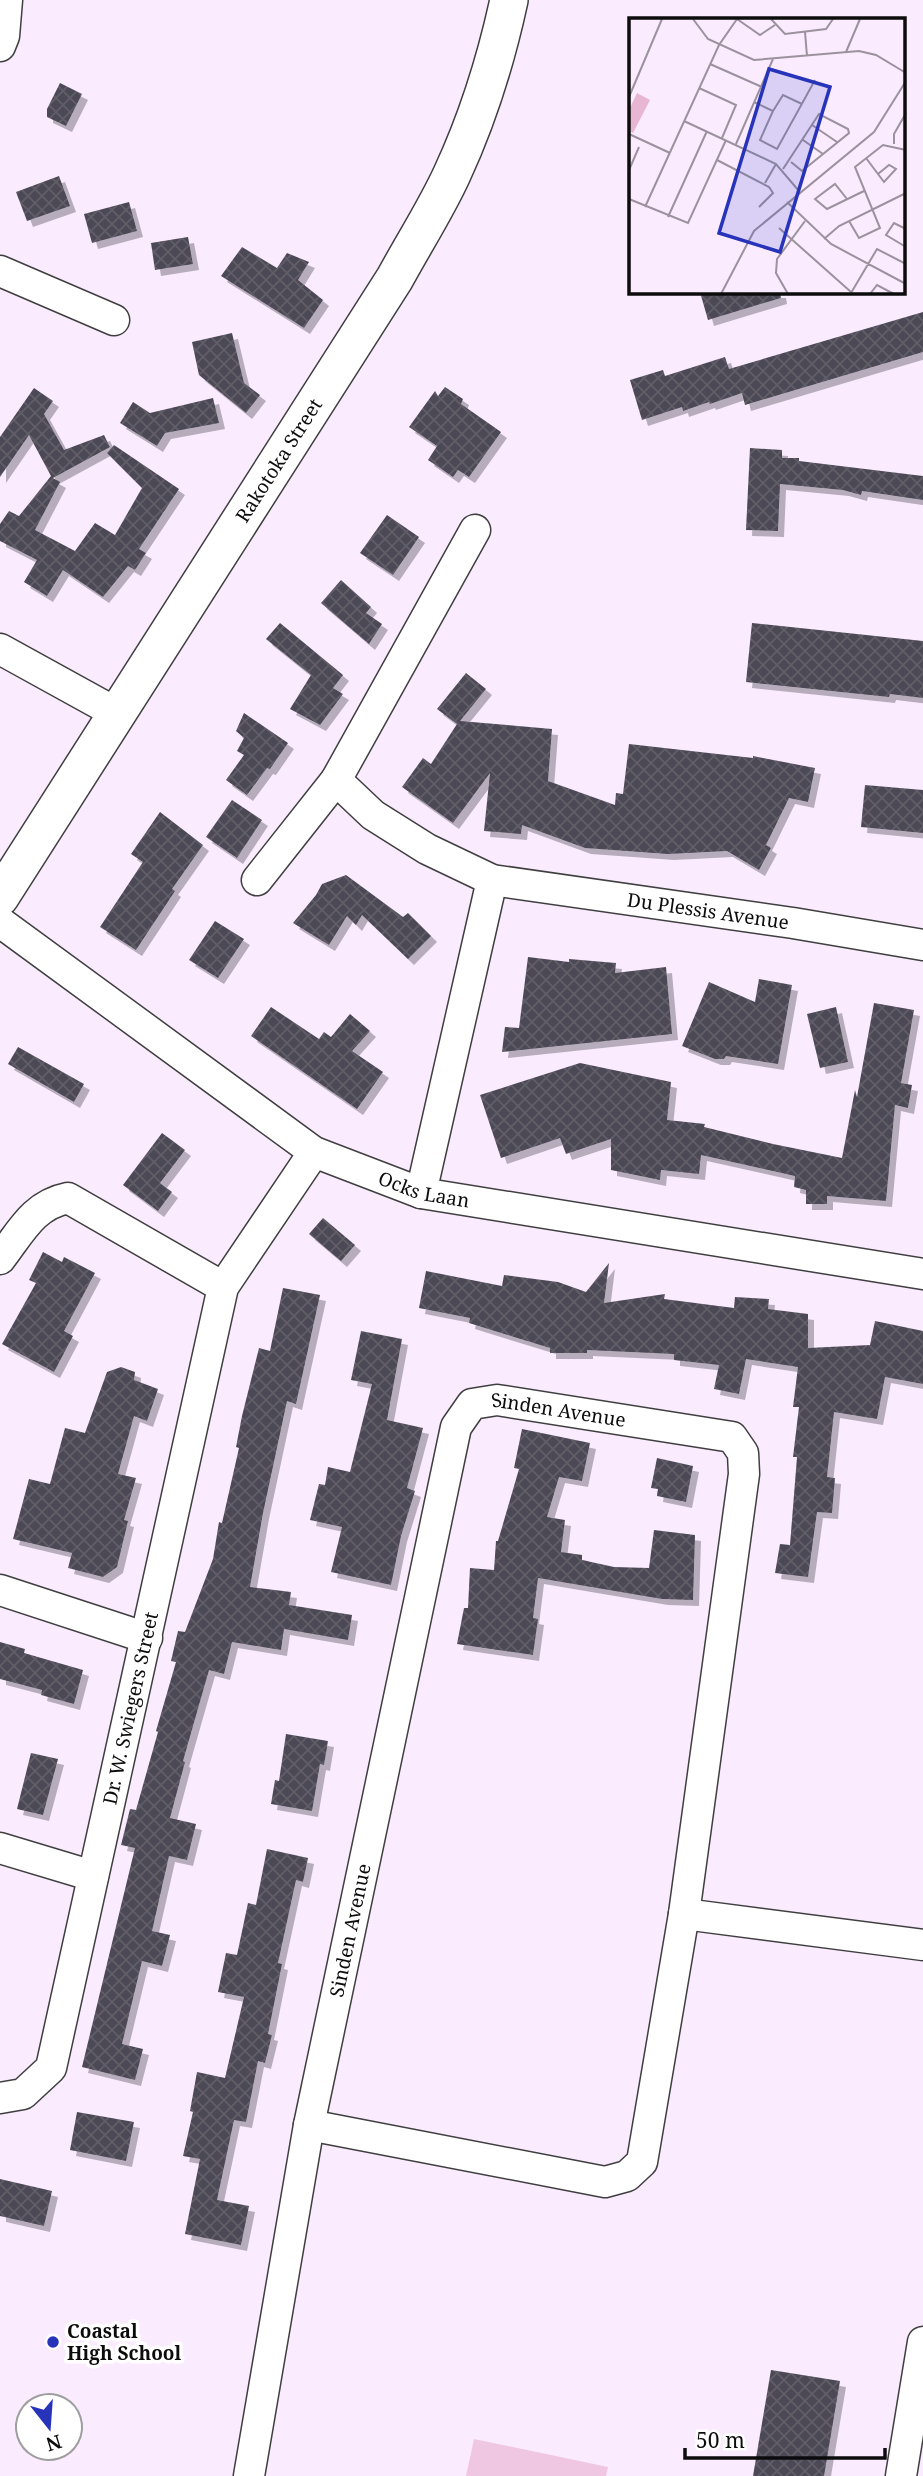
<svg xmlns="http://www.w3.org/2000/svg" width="923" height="2476" viewBox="0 0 923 2476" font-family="'Noto Serif',serif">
<defs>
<pattern id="building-cross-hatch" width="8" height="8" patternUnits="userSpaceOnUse" patternTransform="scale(1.75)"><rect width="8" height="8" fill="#4c4854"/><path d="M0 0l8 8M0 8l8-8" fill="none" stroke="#615e68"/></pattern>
<filter id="shadow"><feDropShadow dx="6" dy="6" stdDeviation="0" flood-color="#0004"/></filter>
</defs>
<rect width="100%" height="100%" fill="#faebff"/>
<polygon fill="#efc7e3" points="474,2439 608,2467 606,2476 466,2476"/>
<g fill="url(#building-cross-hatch)" filter="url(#shadow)">
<polygon points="60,83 82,94 66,126 47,117 47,109"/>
<polygon points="59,176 70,206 27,221 16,192"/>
<polygon points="129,202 137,231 92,243 84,214"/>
<polygon points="188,237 193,264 155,270 151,243"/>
<polygon points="242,247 277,268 287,253 309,262 298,280 323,300 304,328 221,276"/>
<polygon points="700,292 780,292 781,298 708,320"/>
<polygon points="923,312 923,352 745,405 742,393 710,404 709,402 683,411 682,407 642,420 630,380 663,370 665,376 725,357 729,369"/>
<polygon points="232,333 244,383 260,395 246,413 199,375 192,342"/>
<polygon points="445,387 463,399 461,404 501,432 469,477 458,470 453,477 428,460 437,446 409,427 435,391 438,396"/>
<polygon points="34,388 53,401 44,414 64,450 104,435 110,447 53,478 60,482 35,530 75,551 95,523 115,535 142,488 107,453 114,445 179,489 139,549 146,553 135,570 128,566 103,597 63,570 47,596 24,582 37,560 0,541 0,524 9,511 19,516 51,476 29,435 0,477 0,437"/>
<polygon points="213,398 219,423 165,433 157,446 120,423 133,402 150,413"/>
<polygon points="750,448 782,450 782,458 799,458 799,461 923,476 923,500 862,491 861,495 843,490 780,484 778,531 746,530"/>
<polygon points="387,515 419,537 393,575 360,553"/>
<polygon points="341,580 371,607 366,613 382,624 369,644 321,603"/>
<polygon points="280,623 343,675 333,688 343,694 320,725 290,709 311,675 266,639"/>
<polygon points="752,623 923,641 923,698 890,694 889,697 746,682"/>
<polygon points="466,673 486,689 460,721 552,729 548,781 615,805 616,793 623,794 629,744 753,758 753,756 815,768 808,802 789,798 766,845 771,848 759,870 727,851 668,854 585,848 522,825 521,834 484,831 490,773 453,823 402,787 423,758 431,764 457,724 437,709"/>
<polygon points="244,713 288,743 270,769 267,768 247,795 226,780 244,755 237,751 244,738 236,731"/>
<polygon points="865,785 923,790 923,833 861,827"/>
<polygon points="232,800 262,820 237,858 206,837"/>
<polygon points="160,812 203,845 172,889 175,891 136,950 100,927 143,862 131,854"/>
<polygon points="346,875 403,917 408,913 431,936 408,959 362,915 356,925 347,916 329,945 293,923 316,895 322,884"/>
<polygon points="215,921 244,939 218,978 189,960"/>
<polygon points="528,957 569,962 569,959 616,963 615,973 666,967 672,1034 502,1052 505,1027 519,1028"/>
<polygon points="759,979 792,985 778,1064 726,1056 724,1059 715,1059 682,1046 709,982 755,1002"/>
<polygon points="874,1003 914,1010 901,1083 912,1085 908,1108 895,1105 886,1201 827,1196 827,1204 806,1204 806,1190 794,1187 795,1176 701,1155 699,1174 661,1170 660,1180 611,1170 611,1139 566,1154 560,1138 501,1158 480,1095 580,1063 671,1082 667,1120 705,1124 704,1127 773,1144 842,1158 855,1090 857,1097"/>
<polygon points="271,1007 319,1039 324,1032 331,1037 350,1014 370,1031 352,1051 383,1072 357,1109 251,1036"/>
<polygon points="836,1007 848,1062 820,1068 807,1014"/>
<polygon points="18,1047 84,1084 74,1102 8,1064"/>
<polygon points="162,1133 185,1150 160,1183 172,1192 158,1211 123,1185"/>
<polygon points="323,1218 355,1245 341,1261 309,1234"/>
<polygon points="43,1252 62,1262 64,1257 95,1273 64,1331 73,1336 54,1372 2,1344 36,1283 29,1280"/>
<polygon points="609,1263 604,1303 665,1294 664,1299 734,1308 735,1297 769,1299 768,1309 808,1314 808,1348 870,1345 875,1321 923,1331 923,1384 885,1377 877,1419 834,1412 827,1477 835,1478 832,1513 817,1512 808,1577 775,1573 780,1544 790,1545 797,1457 793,1457 799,1407 793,1407 798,1367 746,1359 739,1394 714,1389 719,1365 674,1360 674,1354 587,1350 587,1353 550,1353 550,1348 469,1323 470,1318 419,1308 426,1271 502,1286 504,1275 558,1282 586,1292"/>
<polygon points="283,1288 320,1295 296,1404 287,1401 263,1513 250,1587 291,1592 289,1605 352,1615 348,1640 284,1629 281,1650 232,1642 224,1674 209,1670 183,1761 185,1762 170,1818 196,1824 187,1860 169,1856 152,1931 170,1935 162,1966 142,1961 122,2044 143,2049 135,2080 82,2067 135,1848 121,1845 130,1809 136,1810 158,1732 156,1731 176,1662 171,1661 178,1631 185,1632 213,1559 219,1522 222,1523 239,1448 236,1447 242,1416 259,1348 270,1351"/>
<polygon points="361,1331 402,1339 387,1420 423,1428 407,1488 415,1491 401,1536 391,1585 331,1572 342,1527 310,1520 319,1484 325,1485 328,1467 350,1472 372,1384 351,1380"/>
<polygon points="121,1367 135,1372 134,1380 158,1389 147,1421 134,1416 118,1474 136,1478 124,1520 128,1521 117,1567 103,1577 68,1568 72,1553 13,1539 29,1479 50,1484 65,1428 85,1433 107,1372"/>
<polygon points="522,1429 590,1443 582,1481 559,1477 547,1517 565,1520 561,1552 582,1555 582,1560 614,1567 649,1568 654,1530 695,1535 693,1600 662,1599 538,1578 533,1618 538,1619 533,1655 457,1644 464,1608 468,1608 470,1568 494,1570 496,1541 498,1541 519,1469 514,1468"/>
<polygon points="657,1458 693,1466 686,1502 657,1496 658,1489 651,1488"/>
<polygon points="0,1642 25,1649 24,1653 83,1670 74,1704 41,1695 42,1690 0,1679"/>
<polygon points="286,1734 328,1741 324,1765 320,1764 312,1811 271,1804 275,1780 279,1781"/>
<polygon points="31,1753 58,1759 43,1815 17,1809"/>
<polygon points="267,1849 308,1858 303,1882 296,1880 278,1963 282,1964 268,2034 272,2035 265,2063 258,2061 246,2122 234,2120 217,2200 249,2206 241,2245 185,2234 200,2159 183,2156 193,2112 190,2111 197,2072 225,2078 244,1997 218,1992 226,1953 237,1955 248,1903 256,1905"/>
<polygon points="77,2112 134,2122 126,2161 70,2150"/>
<polygon points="0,2179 52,2191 44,2226 0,2216"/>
<polygon points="771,2370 840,2381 824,2476 753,2476"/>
</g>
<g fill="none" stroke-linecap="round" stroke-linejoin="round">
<g stroke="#3f3f3f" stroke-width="33">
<g id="minor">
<polyline points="0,46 4,36 7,0"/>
<polyline points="0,271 114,320"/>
<path id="s1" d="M475 530 336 780 373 815 427 849 492 880 793 923 923 945"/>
<polyline points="0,649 118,714"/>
<polyline points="257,880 336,780"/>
<path id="s2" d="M0 922 314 1152 421 1193 923 1274"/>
<polyline points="421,1193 492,880"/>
<path d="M0 1259C21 1232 33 1205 68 1198L223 1287"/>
<polyline points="0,1590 147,1638"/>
<polyline points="0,1848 93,1876"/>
<path id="s3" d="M0 2098 23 2094 51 2068 223 1287 314 1152"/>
<polyline points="309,2125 605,2182 627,2176 642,2162 684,1914"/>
<path id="s4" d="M249 2476 309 2125 456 1427 472 1404 497 1400 732 1437 743 1453 744 1474 684 1914 923 1945"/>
<polyline points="901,2476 923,2342"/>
</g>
</g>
<g stroke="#3f3f3f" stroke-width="40">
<g id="tertiary">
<path id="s5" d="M0 897 395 278C414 243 436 209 452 174 478 118 496 60 509 0"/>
</g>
</g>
<use href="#minor" stroke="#fff" stroke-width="30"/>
<use href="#tertiary" stroke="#fff" stroke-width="37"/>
</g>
<circle fill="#2734b9" stroke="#fff" stroke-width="2.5" cx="53" cy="2342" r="7"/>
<g text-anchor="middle" stroke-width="7" stroke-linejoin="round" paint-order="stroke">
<g font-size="19" fill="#0c0c0c" stroke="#fff">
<text dy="7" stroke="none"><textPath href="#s5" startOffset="518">Rakotoka Street</textPath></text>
<text dy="7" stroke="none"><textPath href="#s1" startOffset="691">Du Plessis Avenue</textPath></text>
<text dy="7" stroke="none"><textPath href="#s2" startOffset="506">Ocks Laan</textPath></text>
<text dy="7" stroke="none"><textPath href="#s4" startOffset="1185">Sinden Avenue</textPath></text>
<text dy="7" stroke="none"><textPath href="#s3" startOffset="430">Dr. W. Swiegers Street</textPath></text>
<text dy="7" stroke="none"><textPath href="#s4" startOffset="555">Sinden Avenue</textPath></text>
</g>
<g font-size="19" font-weight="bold" fill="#0c0c0c" stroke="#fff" text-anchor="start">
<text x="67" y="2338">Coastal<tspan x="67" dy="22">High School</tspan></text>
</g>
</g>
<g transform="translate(629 18)">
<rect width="276" height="276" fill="#faebff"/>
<path d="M8 75 21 82 4 115 0 113V92Z" fill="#e8b6d2"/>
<path fill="none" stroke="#9b929e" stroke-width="2" d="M64 1 79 21 125 42 230 33 247 37 277 55M108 1 131 17 146 7M142 1 156 16 197 11 204 1M176 14 178 38M217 34 231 1M81 46 133 69M70 70 107 87 93 120M0 79 33 1M125 84 144 93 131 122 148 131 186 62M144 93 154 77 173 86M55 103 147 146 170 173M183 107 208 124M0 116 41 135M174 122 194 136M107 126 144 41M265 126V116L277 95M237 140 255 164 267 151 260 147 249 156M88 142 140 169 144 175 130 189M154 151 190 96 219 111 220 115 173 153 162 144M0 152 10 129M136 165 147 146M0 181 59 205 97 122M218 181 206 166 186 181 198 191 235 173M158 184 202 226 277 266M16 189 90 27 108 1M39 199 78 113M220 203 230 220 251 210 226 149 254 127 277 132M150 210 222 274M277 211 265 205 257 217 277 229M195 221 210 208 277 175M222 275 248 231 277 246M92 276 125 213 245 114 277 63M159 276 147 255 148 241 176 203M241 276 248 267 265 276"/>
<path fill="#2734b9" fill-opacity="0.15" stroke="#2734b9" stroke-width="3.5" d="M140 51 201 69 151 234 90 215Z"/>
<rect width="276" height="276" fill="none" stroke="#0c0c0c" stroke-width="3.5"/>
</g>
<g transform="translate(49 2427) rotate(163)"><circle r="33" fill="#ffffff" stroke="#9e9e9e" stroke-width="2"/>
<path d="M0-5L12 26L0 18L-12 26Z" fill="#2734b9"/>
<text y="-10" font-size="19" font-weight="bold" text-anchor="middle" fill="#0c0c0c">N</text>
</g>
<path d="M685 2448v10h200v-10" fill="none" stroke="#0c0c0c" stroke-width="3.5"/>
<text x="696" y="2448" font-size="21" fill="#0c0c0c" stroke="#ffffff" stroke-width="5" paint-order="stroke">50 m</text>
</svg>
